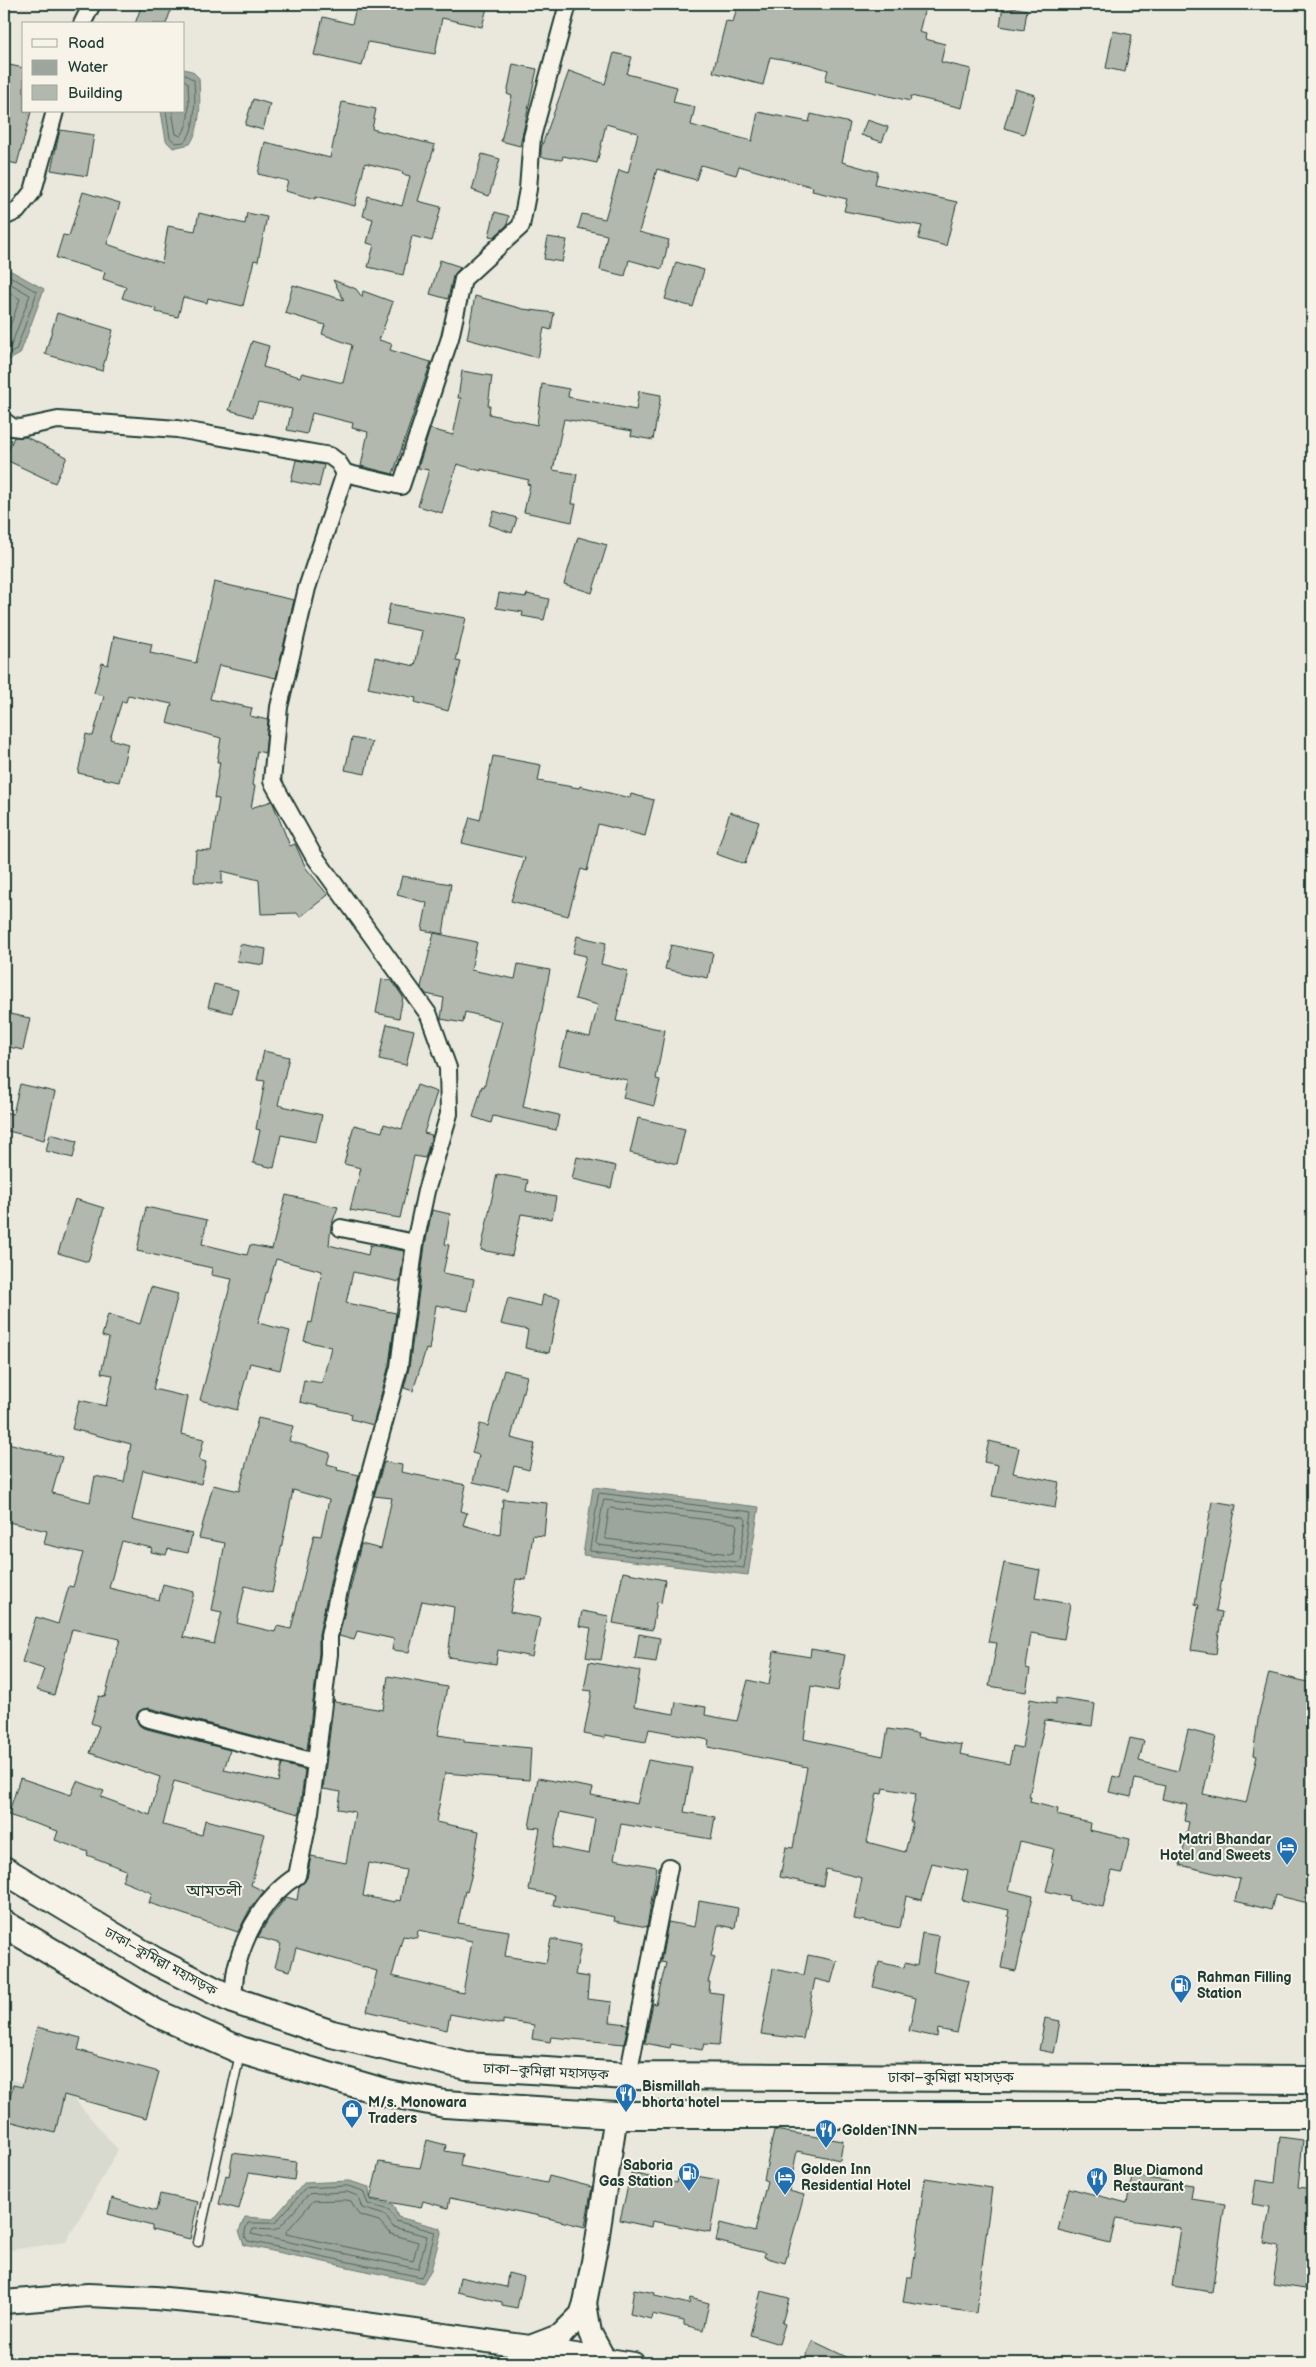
<svg xmlns="http://www.w3.org/2000/svg" width="1316" height="2367" viewBox="0 0 1316 2367" font-family="'Balsamiq Sans','Noto Sans Bengali',sans-serif">
<rect width="100%" height="100%" fill="#eae8dd"/>
<filter id="ink" filterUnits="userSpaceOnUse"><feTurbulence type="fractalNoise" baseFrequency=".02" numOctaves="2"/><feDisplacementMap in="SourceGraphic" scale="10" xChannelSelector="R" yChannelSelector="G"/><feConvolveMatrix kernelMatrix="1 2 1 2 8 2 1 2 1" color-interpolation-filters="sRGB"/></filter>
<g filter="url(#ink)">
<polygon fill="#d9dacf" points="4,2078 73,2097 118,2150 66,2242 4,2251"/>
<g fill="#9ca69c" stroke="#6a7c72">
<path d="M184 69 192 71 199 78C200 99 202 126 190 144L173 148 166 141 161 111H184Z"/>
<polygon points="4,267 44,289 20,354 4,363"/>
<polygon points="593,1487 759,1507 748,1575 583,1555"/>
<polygon points="349,2181 369,2187 370,2200 393,2205 398,2217 440,2228 441,2233 431,2270 423,2283 244,2245 239,2231 245,2217 273,2219 304,2183"/>
</g>
<g fill="none" stroke-linecap="round" stroke-linejoin="round">
<g stroke="#51675e" stroke-width="1">
<path d="M166 111 170 138 176 143 184 142C197 131 195 96 194 80L184 74"/>
<path d="M172 111 176 134 181 136C191 123 189 99 188 83L184 80"/>
<polyline points="4,273 37,292 16,350 4,357"/>
<polyline points="4,280 30,295 11,346 4,350"/>
<polyline points="4,289 20,299 4,342"/>
<polygon points="599,1493 752,1512 744,1568 590,1551"/>
<polygon points="604,1500 744,1517 746,1520 739,1560 736,1562 598,1545 596,1543"/>
<polygon points="611,1508 735,1523 737,1526 733,1552 730,1554 606,1539 605,1536 609,1510"/>
<path d="M348 2186 363 2191 368 2204 389 2210 396 2221 435 2232 426 2268 421 2277 248 2241C243 2236 245 2229 248 2223H275L306 2188Z"/>
<polygon points="347,2192 358,2196 362,2208 385,2215 393,2227 427,2236 418,2269 251,2234 253,2229 273,2230 279,2228 309,2194"/>
<polygon points="346,2200 351,2201 359,2215 379,2221 391,2234 418,2242 413,2261 286,2234 286,2232 313,2201"/>
</g>
</g>
<g fill="#b2b8ae" stroke="#1f3d34" fill-rule="evenodd">
<polygon points="142,4 173,4 166,24 135,24"/>
<polygon points="357,4 488,4 482,27 442,18 435,54 368,42 362,66 314,55 323,17 352,24"/>
<polygon points="738,4 926,4 919,32 926,34 925,39 945,44 941,62 971,69 962,108 911,96 910,101 825,81 828,70 809,64 770,57 763,85 713,72 726,21 733,22"/>
<polygon points="1003,6 1027,10 1024,30 1000,26"/>
<polygon points="1113,31 1132,35 1125,72 1106,68"/>
<polygon points="614,53 632,57 627,74 677,87 673,102 695,107 691,125 752,141 758,112 809,122 811,114 850,123 842,162 878,172 875,184 957,202 946,246 918,239 922,226 844,211 847,199 812,191 813,187 739,166 736,175 701,165 696,180 657,169 639,232 669,240 662,269 629,260 625,276 600,270 607,235 578,228 582,214 605,219 619,170 628,173 638,133 606,124 597,163 563,156 562,160 541,157 541,148 569,71 605,84"/>
<polygon points="4,64 24,68 24,111 31,112 17,164 4,161"/>
<polygon points="513,64 537,69 520,146 501,141 512,96 507,94"/>
<polygon points="1015,89 1035,95 1024,134 1004,128"/>
<polygon points="253,99 270,104 263,130 245,125"/>
<polygon points="342,102 376,109 372,129 435,145 418,201 441,207 432,241 412,236 403,275 368,267 374,245 367,243 373,219 363,216 368,196 402,206 410,176 402,174 403,172 365,163 355,206 316,196 316,199 285,191 288,181 258,174 265,142 330,158"/>
<polygon points="867,120 888,127 882,142 861,135"/>
<polygon points="60,130 94,135 87,176 51,170"/>
<polygon points="482,154 500,159 489,196 472,190"/>
<polygon points="83,192 120,203 107,244 162,263 168,226 195,231 199,213 245,224 247,213 267,217 258,261 254,260 243,306 208,298 207,303 183,297 178,317 156,312 156,309 122,298 126,287 103,279 105,272 56,258 63,235 69,236"/>
<polygon points="495,212 509,216 507,225 494,237 489,236"/>
<polygon points="548,237 567,240 562,262 544,259"/>
<polygon points="440,260 461,267 453,276 448,299 430,294"/>
<polygon points="676,262 704,270 693,307 665,299"/>
<polygon points="333,280 356,289 362,297 363,291 393,302 379,340 392,344 390,350 431,362 393,474 361,466 368,432 352,428 353,423 312,413 307,434 287,430 292,409 258,402 253,417 229,410 252,341 269,346 263,367 300,377 302,373 343,383 352,345 322,334 325,325 285,313 293,285 344,300"/>
<polygon points="475,296 523,309 554,313 551,330 544,328 538,358 467,339"/>
<polygon points="57,313 113,330 102,371 45,354"/>
<polygon points="462,371 492,376 488,406 490,406 489,414 537,425 542,384 569,389 568,397 636,410 639,391 661,395 653,440 631,436 632,431 564,419 553,470 577,474 572,504 576,504 572,522 524,512 530,485 527,484 529,480 481,469 481,471 457,464 442,513 418,506 429,470 418,468 430,429 453,435 461,398 458,398"/>
<polygon points="14,437 26,437 67,457 55,483 4,459"/>
<polygon points="296,460 324,465 319,487 291,481"/>
<polygon points="494,511 517,518 512,533 489,525"/>
<polygon points="578,537 607,545 592,593 564,584"/>
<polygon points="214,582 294,600 276,678 219,665 210,699 252,708 250,716 268,720 265,753 257,751 252,785 255,786 251,808 272,801 290,846 295,844 306,868 328,895 300,917 297,913 261,914 259,880 222,871 222,884 194,882 196,850 211,851 219,799 214,798 220,762 217,762 221,738 167,723 172,704 128,695 126,702 122,701 110,739 128,744 119,782 78,773 86,734 93,736 104,696 94,693 102,663 108,665 114,636 152,644 150,653 196,663"/>
<polygon points="499,593 526,597 527,594 549,599 544,620 522,616 523,612 496,608"/>
<polygon points="390,604 466,618 456,661 461,662 448,711 415,702 416,698 368,688 375,657 415,666 422,631 386,624"/>
<polygon points="352,738 372,742 365,774 345,770"/>
<polygon points="493,756 541,765 538,781 579,788 580,786 630,798 631,794 654,800 645,836 598,824 587,871 581,869 568,916 511,901 525,858 462,843 470,817 480,820"/>
<polygon points="730,812 759,822 745,864 716,854"/>
<polygon points="402,876 451,884 443,934 422,930 427,903 397,895"/>
<polygon points="434,933 477,942 471,970 515,979 518,964 550,970 523,1107 559,1115 556,1130 493,1116 491,1123 473,1117 482,1086 484,1087 502,1021 465,1012 463,1023 441,1019 444,998 426,994 421,987"/>
<polygon points="577,936 606,943 601,964 628,971 616,1021 665,1030 656,1079 660,1080 654,1106 623,1098 627,1080 559,1065 567,1032 590,1037 598,1005 575,999 586,956 573,953"/>
<polygon points="240,944 266,949 264,965 237,961"/>
<polygon points="671,945 713,953 708,978 665,969"/>
<polygon points="382,979 392,981 403,997 399,1018 376,1013"/>
<polygon points="214,984 238,990 232,1013 208,1007"/>
<polygon points="4,1013 30,1018 23,1050 4,1046"/>
<polygon points="387,1024 414,1030 406,1065 379,1059"/>
<polygon points="264,1051 289,1057 278,1105 322,1115 316,1142 281,1135 274,1168 253,1163 260,1130 256,1129 265,1081 257,1080"/>
<polygon points="20,1084 55,1092 44,1140 4,1130 4,1112 13,1114"/>
<polygon points="417,1085 437,1092 424,1133 432,1135 425,1158 414,1156 400,1218 350,1210 361,1168 344,1164 354,1125 382,1132 384,1124 402,1129"/>
<polygon points="638,1118 685,1129 677,1164 630,1153"/>
<polygon points="50,1134 77,1141 73,1158 46,1151"/>
<polygon points="577,1157 616,1166 611,1188 572,1179"/>
<polygon points="497,1174 528,1180 526,1191 556,1197 552,1219 521,1214 512,1256 481,1250"/>
<polygon points="286,1195 338,1207 331,1226 329,1245 368,1255 370,1245 404,1251 400,1282 353,1272 346,1303 396,1313 389,1365 373,1425 351,1419 352,1414 300,1402 304,1380 322,1383 331,1347 304,1341 309,1322 312,1323 322,1271 276,1259 258,1323 290,1331 280,1370 250,1363 237,1410 200,1400 232,1279 211,1275 212,1268 137,1251 146,1207 207,1220 202,1244 247,1255 250,1245 272,1249"/>
<polygon points="75,1199 104,1208 88,1262 58,1253"/>
<polygon points="432,1210 450,1214 445,1244 449,1245 443,1273 474,1279 468,1311 436,1305 429,1350 426,1349 413,1391 404,1388 409,1368 425,1245"/>
<path d="M151 1287 178 1294 153 1389 188 1397 181 1434 204 1439 199 1460 206 1462 201 1484 143 1470 132 1520 192 1534 188 1553 168 1549 166 1555 151 1552 152 1548 122 1541 109 1588 159 1600 163 1584 194 1592 183 1637 214 1644 222 1612 212 1610 225 1543 199 1538 213 1485 239 1491 258 1418 293 1426 289 1441 330 1453 327 1464 338 1467 337 1470 359 1475 333 1569 319 1634V1653L307 1750 149 1708 139 1711 136 1716 139 1725 143 1728 230 1750 224 1770 278 1782 282 1764 305 1770 299 1814 174 1781 163 1825 202 1835 205 1820 265 1834 251 1885 264 1891 250 1909 238 1932 149 1903 152 1893 122 1881 126 1870 87 1855 88 1852 55 1840 58 1831 8 1815 20 1778 71 1795 77 1781 104 1791 101 1797 150 1815 160 1777 90 1753 99 1726 91 1723 99 1696 105 1697 120 1639 72 1629 54 1695 37 1690 44 1669 22 1662 36 1617 58 1624 69 1586 73 1587 83 1553 44 1544 47 1531 4 1521V1509L10 1480 4 1478V1462L8 1443 62 1457 52 1493 90 1502 95 1476 124 1482 131 1444 72 1429 79 1400 106 1406 113 1375 101 1373 109 1338 102 1336 108 1314 140 1324ZM293 1490 329 1500 321 1536 314 1535 291 1629 277 1626 275 1632 237 1623 245 1586 272 1593Z"/>
<polygon points="543,1295 560,1298 549,1353 525,1348 528,1330 501,1324 508,1298 541,1306"/>
<polygon points="504,1370 527,1376 511,1438 535,1444 529,1470 514,1466 508,1490 473,1482 479,1455 472,1453 480,1424 488,1426"/>
<polygon points="989,1441 1019,1448 1013,1473 1059,1482 1055,1508 992,1496 998,1465 984,1462"/>
<polygon points="384,1462 402,1465 401,1472 466,1485 461,1511 467,1513 463,1525 500,1535 503,1499 547,1503 544,1536 533,1535 526,1580 516,1579 510,1612 540,1618 532,1657 498,1650 496,1664 448,1657 454,1607 422,1601 409,1652 392,1650 394,1639 357,1631 354,1640 339,1636 361,1544 381,1549 392,1498 374,1496"/>
<polygon points="1212,1501 1236,1505 1216,1611 1222,1612 1216,1654 1191,1650 1199,1605 1195,1604"/>
<polygon points="1004,1563 1040,1570 1035,1598 1070,1604 1064,1639 1031,1633 1026,1668 1030,1669 1026,1692 989,1686 997,1643 988,1642"/>
<polygon points="623,1572 665,1580 661,1603 657,1602 652,1630 613,1623"/>
<polygon points="582,1611 609,1616 601,1660 586,1657 591,1628 579,1626"/>
<polygon points="639,1634 660,1638 656,1662 635,1659"/>
<path d="M811 1649 845 1655 838 1691 811 1686 804 1739 883 1756 888 1729 918 1734 917 1737 962 1745 960 1754 1009 1764 1013 1746 1022 1748 1030 1699 1056 1704V1698L1095 1704 1092 1726 1045 1720 1029 1797H1031L1030 1802 1058 1809 1057 1815 1090 1823 1089 1830 1130 1839 1122 1873 1112 1871 1103 1907 1069 1900 1070 1897 1046 1891 1053 1863 1051 1862 1054 1849 1020 1841 1009 1890 1033 1896 1016 1971 1001 1968 1010 1917 1008 1916 1009 1910 962 1900 968 1871 932 1863 922 1900 906 1896 900 1928 854 1919 862 1878 826 1869 823 1886 780 1877 786 1847 793 1848 807 1767 708 1747 709 1740 649 1729 646 1742 605 1735V1738L584 1734 592 1691 584 1690 589 1662 640 1671 634 1707 674 1714 676 1702 706 1707 705 1715 737 1721 748 1680 769 1685 774 1651 810 1657ZM883 1788 916 1794 910 1822H913L905 1852 867 1842 877 1793 882 1794Z"/>
<polygon points="1269,1673 1312,1683 1312,1904 1275,1895 1271,1910 1235,1901 1240,1879 1180,1865 1189,1822 1184,1821 1187,1805 1162,1799 1165,1786 1135,1779 1131,1797 1109,1792 1113,1776 1120,1778 1130,1738 1144,1741 1139,1761 1178,1771 1188,1730 1216,1737 1203,1794 1246,1803 1257,1756 1253,1755 1259,1713"/>
<path d="M388 1676 447 1687 438 1735 464 1739V1742L531 1748 529 1780 445 1773 436 1822 479 1831 471 1877 467 1892 465 1891 458 1923 509 1931 505 1956 546 1963 551 1939 581 1945 575 1975 589 1977 587 1999 612 2002 610 2022 628 2024 624 2044 551 2037 550 2042 532 2039 534 2025 503 2020V2024L450 2014 447 2030 367 2011 377 1971 296 1948 290 1971 275 1967 281 1944 258 1937 268 1920 286 1897 297 1900 299 1887 307 1878 311 1856 346 1863 355 1812 338 1809 341 1792 323 1789 334 1699 335 1702 383 1710ZM369 1863 406 1870 400 1901 396 1900 395 1902 363 1896ZM418 1930 472 1941 463 1993 392 1976 403 1936 417 1938Z"/>
<path d="M648 1760 692 1768 684 1812 715 1817 711 1839 621 1824 614 1859 657 1867 647 1927 614 1921 615 1917 553 1905 555 1895 529 1890 540 1828 529 1827 538 1778 593 1788 591 1795 637 1804ZM560 1812 595 1819 589 1854 553 1847Z"/>
<polygon points="699,1901 738,1908 735,1928 718,1925 711,1956 715,1957 708,1982 710,1982 709,1992 724,1994 719,2045 704,2044 702,2050 671,2044 670,2048 645,2043 653,2003 656,2004 666,1963 661,1962 668,1922 695,1927"/>
<polygon points="922,1933 939,1936 933,1972 969,1981 957,2033 938,2029 937,2037 909,2031 916,1998 873,1987 879,1962 904,1968 905,1963 917,1966"/>
<polygon points="808,1955 837,1961 831,1983 815,1979 803,2039 761,2034 773,1969 804,1975"/>
<polygon points="1045,2018 1060,2021 1054,2053 1039,2050"/>
<polygon points="37,2027 81,2038 78,2050 159,2072 146,2118 64,2095 55,2133 5,2120 13,2085 22,2087"/>
<polygon points="774,2130 843,2141 840,2160 797,2151 789,2191 804,2195 785,2263 764,2257 765,2253 716,2241 720,2223 755,2232 767,2181 764,2180"/>
<polygon points="1280,2137 1303,2140 1298,2187 1312,2189 1312,2240 1305,2289 1273,2284 1279,2246 1264,2243 1270,2207 1252,2204 1256,2180 1275,2183"/>
<polygon points="427,2140 446,2145 445,2151 462,2154 460,2166 547,2183 549,2176 592,2187 585,2227 535,2215 450,2198 448,2208 423,2201 421,2208 370,2199 379,2162 420,2168"/>
<polygon points="233,2153 296,2162 294,2180 249,2173 239,2209 219,2204 226,2175 229,2176"/>
<polygon points="631,2173 677,2183 679,2173 719,2180 710,2232 652,2221 651,2227 620,2220"/>
<polygon points="1132,2176 1193,2185 1191,2199 1225,2204 1212,2292 1172,2286 1181,2228 1116,2218 1110,2243 1058,2230 1069,2188 1127,2203"/>
<polygon points="925,2178 992,2188 976,2313 903,2302 907,2277 912,2277"/>
<polygon points="160,2194 198,2202 190,2239 152,2230 152,2226 108,2214 112,2198 156,2211"/>
<polygon points="508,2273 524,2277 517,2308 502,2305 502,2302 457,2292 460,2277 506,2287"/>
<polygon points="634,2289 655,2293 655,2296 689,2304 690,2298 709,2303 703,2330 684,2325 684,2321 652,2314 651,2319 630,2314"/>
<polygon points="761,2291 789,2298 782,2323 785,2324 779,2344 750,2335"/>
<polygon points="813,2341 859,2363 820,2363 805,2357"/>
</g>
<g fill="none" stroke-linecap="round" stroke-linejoin="round">
<g stroke="#1f3d34" stroke-width="11">
<polyline id="service" points="198,2242 240,2054"/>
</g>
<g stroke="#1f3d34" stroke-width="20">
<g id="minor">
<polyline points="82,24 92,4"/>
<polyline points="4,217 17,211 33,191 55,111"/>
<polyline points="4,421 12,427 20,428 58,420 177,429 330,456 338,462 345,473"/>
<polyline points="341,1228 415,1243"/>
<polyline points="146,1718 315,1762"/>
<path d="M233 2000C234 1988 234 1976 237 1965 246 1931 267 1894 297 1876L310 1812 329 1654V1636L343 1572 399 1367 415 1243 426 1191 449 1114 448 1068 429 1015 312 853 272 781 279 707 307 588 345 473 401 486 450 338 463 279 521 226 528 189 532 137 568 4"/>
<polyline points="628,2076 669,1867"/>
</g>
</g>
<g stroke="#1f3d34" stroke-width="24">
<polyline id="tertiary" points="530,2347 634,2363"/>
</g>
<g stroke="#1f3d34" stroke-width="26">
<g id="secondary">
<polyline points="4,2302 88,2295 155,2298 231,2305 530,2347 561,2335 581,2315 585,2303 597,2241 616,2115"/>
<polyline points="585,2303 590,2333 603,2357"/>
</g>
</g>
<g stroke="#1f3d34" stroke-width="30">
<g id="trunk">
<polyline points="4,1870 155,1961 233,2000 332,2034 466,2066 628,2076 1312,2080"/>
<polyline points="4,1924 156,2013 240,2050 387,2093 445,2104 616,2115 1312,2115"/>
</g>
</g>
<use href="#service" stroke="#f7f3e8" stroke-width="8"/>
<use href="#minor" stroke="#f7f3e8" stroke-width="16"/>
<use href="#tertiary" stroke="#f7f3e8" stroke-width="20"/>
<use href="#secondary" stroke="#f7f3e8" stroke-width="22"/>
<use href="#trunk" stroke="#f7f3e8" stroke-width="26"/>
</g>
</g>
<defs>
<g id="hotel-pin" transform="scale(1.125)"><path d="M0 17L-7.5 6A9.5 9.5 0 1 1 7.5 6Z" fill="#1f6fb2" stroke="#f7f3e8"/><path d="M-6-4.5h1.5V1H6V5H4.5V3h-9V5H-6ZM-4 0a1.8 1.8 0 1 1 3.6 0ZM.5 0V-2.5h3Q6-2.5 6 0Z" fill="#fff"/></g>
<g id="fuel-pin" transform="scale(1.125)"><path d="M0 17L-7.5 6A9.5 9.5 0 1 1 7.5 6Z" fill="#1f6fb2" stroke="#f7f3e8"/><path d="M-5.5-6h7V0h2V4h1.3V-2.5L3-4.5l.8-.8L6-3V5H2.5V1h-1V6h-7ZM-4.2-4.7v3.2H.2V-4.7Z" fill="#fff"/></g>
<g id="restaurant-pin" transform="scale(1.125)"><path d="M0 17L-7.5 6A9.5 9.5 0 1 1 7.5 6Z" fill="#1f6fb2" stroke="#f7f3e8"/><path d="M-5-6h1v4h1v-4h1v4h1v-4h1v5L-1.5 .5V6h-2V.5L-5-1ZM5-6V6H3V1.5H1.5Q1.5-4 5-6Z" fill="#fff"/></g>
<g id="shop-pin" transform="scale(1.125)"><path d="M0 17L-7.5 6A9.5 9.5 0 1 1 7.5 6Z" fill="#1f6fb2" stroke="#f7f3e8"/><path d="M-5-2.5h2.3a2.7 3.5 0 0 1 5.4 0H5L5.5 6h-11ZM-1.5-2.5h3a1.5 2.3 0 0 0-3 0Z" fill="#fff"/></g>
</defs>
<g fill-rule="evenodd">
<use href="#hotel-pin" x="1287" y="1847"/>
<use href="#fuel-pin" x="1181" y="1985"/>
<use href="#restaurant-pin" x="626" y="2094"/>
<use href="#shop-pin" x="352" y="2110"/>
<use href="#restaurant-pin" x="826" y="2130"/>
<use href="#fuel-pin" x="689" y="2173"/>
<use href="#hotel-pin" x="785" y="2177"/>
<use href="#restaurant-pin" x="1097" y="2178"/>
</g>
<g text-anchor="middle" stroke-width="4" stroke-linejoin="round" paint-order="stroke">
<g font-size="14" font-weight="bold" fill="#1f3d34" stroke="#f7f3e8" text-anchor="start">
<text x="1271" y="1844" text-anchor="end">Matri Bhandar<tspan x="1271" dy="16">Hotel and Sweets</tspan></text>
<text x="1197" y="1982">Rahman Filling<tspan x="1197" dy="16">Station</tspan></text>
<text x="642" y="2091">Bismillah<tspan x="642" dy="16">bhorta hotel</tspan></text>
<text x="368" y="2107">M/s. Monowara<tspan x="368" dy="16">Traders</tspan></text>
<text x="842" y="2135">Golden INN</text>
<text x="673" y="2170" text-anchor="end">Saboria<tspan x="673" dy="16">Gas Station</tspan></text>
<text x="801" y="2174">Golden Inn<tspan x="801" dy="16">Residential Hotel</tspan></text>
<text x="1113" y="2175">Blue Diamond<tspan x="1113" dy="16">Restaurant</tspan></text>
</g>
<g font-size="14" fill="#1f3d34" stroke="#f7f3e8">
<text transform="translate(161 1961) rotate(29)" y="5">ঢাকা–কুমিল্লা মহাসড়ক</text>
<text transform="translate(546 2071) rotate(3)" y="5">ঢাকা–কুমিল্লা মহাসড়ক</text>
<text x="951" y="2082">ঢাকা–কুমিল্লা মহাসড়ক</text>
</g>
<g font-size="16" fill="#1f3d34" stroke="#f7f3e8">
<text x="214" y="1896">আমতলী</text>
</g>
</g>
<rect width="1316" height="2367" fill="none" stroke="#f7f3e8" stroke-width="20"/>
<rect x="10" y="10" width="1296" height="2347" fill="none" stroke="#1f3d34" stroke-width="2" filter="url(#ink)"/>
<rect x="22" y="22" width="162" height="90" fill="#f7f3e8" stroke="#a1aaa0"/>
<rect x="32" y="39" width="25" height="8" fill="#f7f3e8" stroke="#a1aaa0"/>
<text x="68" y="48" font-size="15" fill="#1f3d34">Road</text>
<rect x="32" y="60" width="25" height="15" fill="#9ca69c" stroke="#a1aaa0"/>
<text x="68" y="72" font-size="15" fill="#1f3d34">Water</text>
<rect x="32" y="85" width="25" height="15" fill="#b2b8ae" stroke="#a1aaa0"/>
<text x="68" y="98" font-size="15" fill="#1f3d34">Building</text>
</svg>
